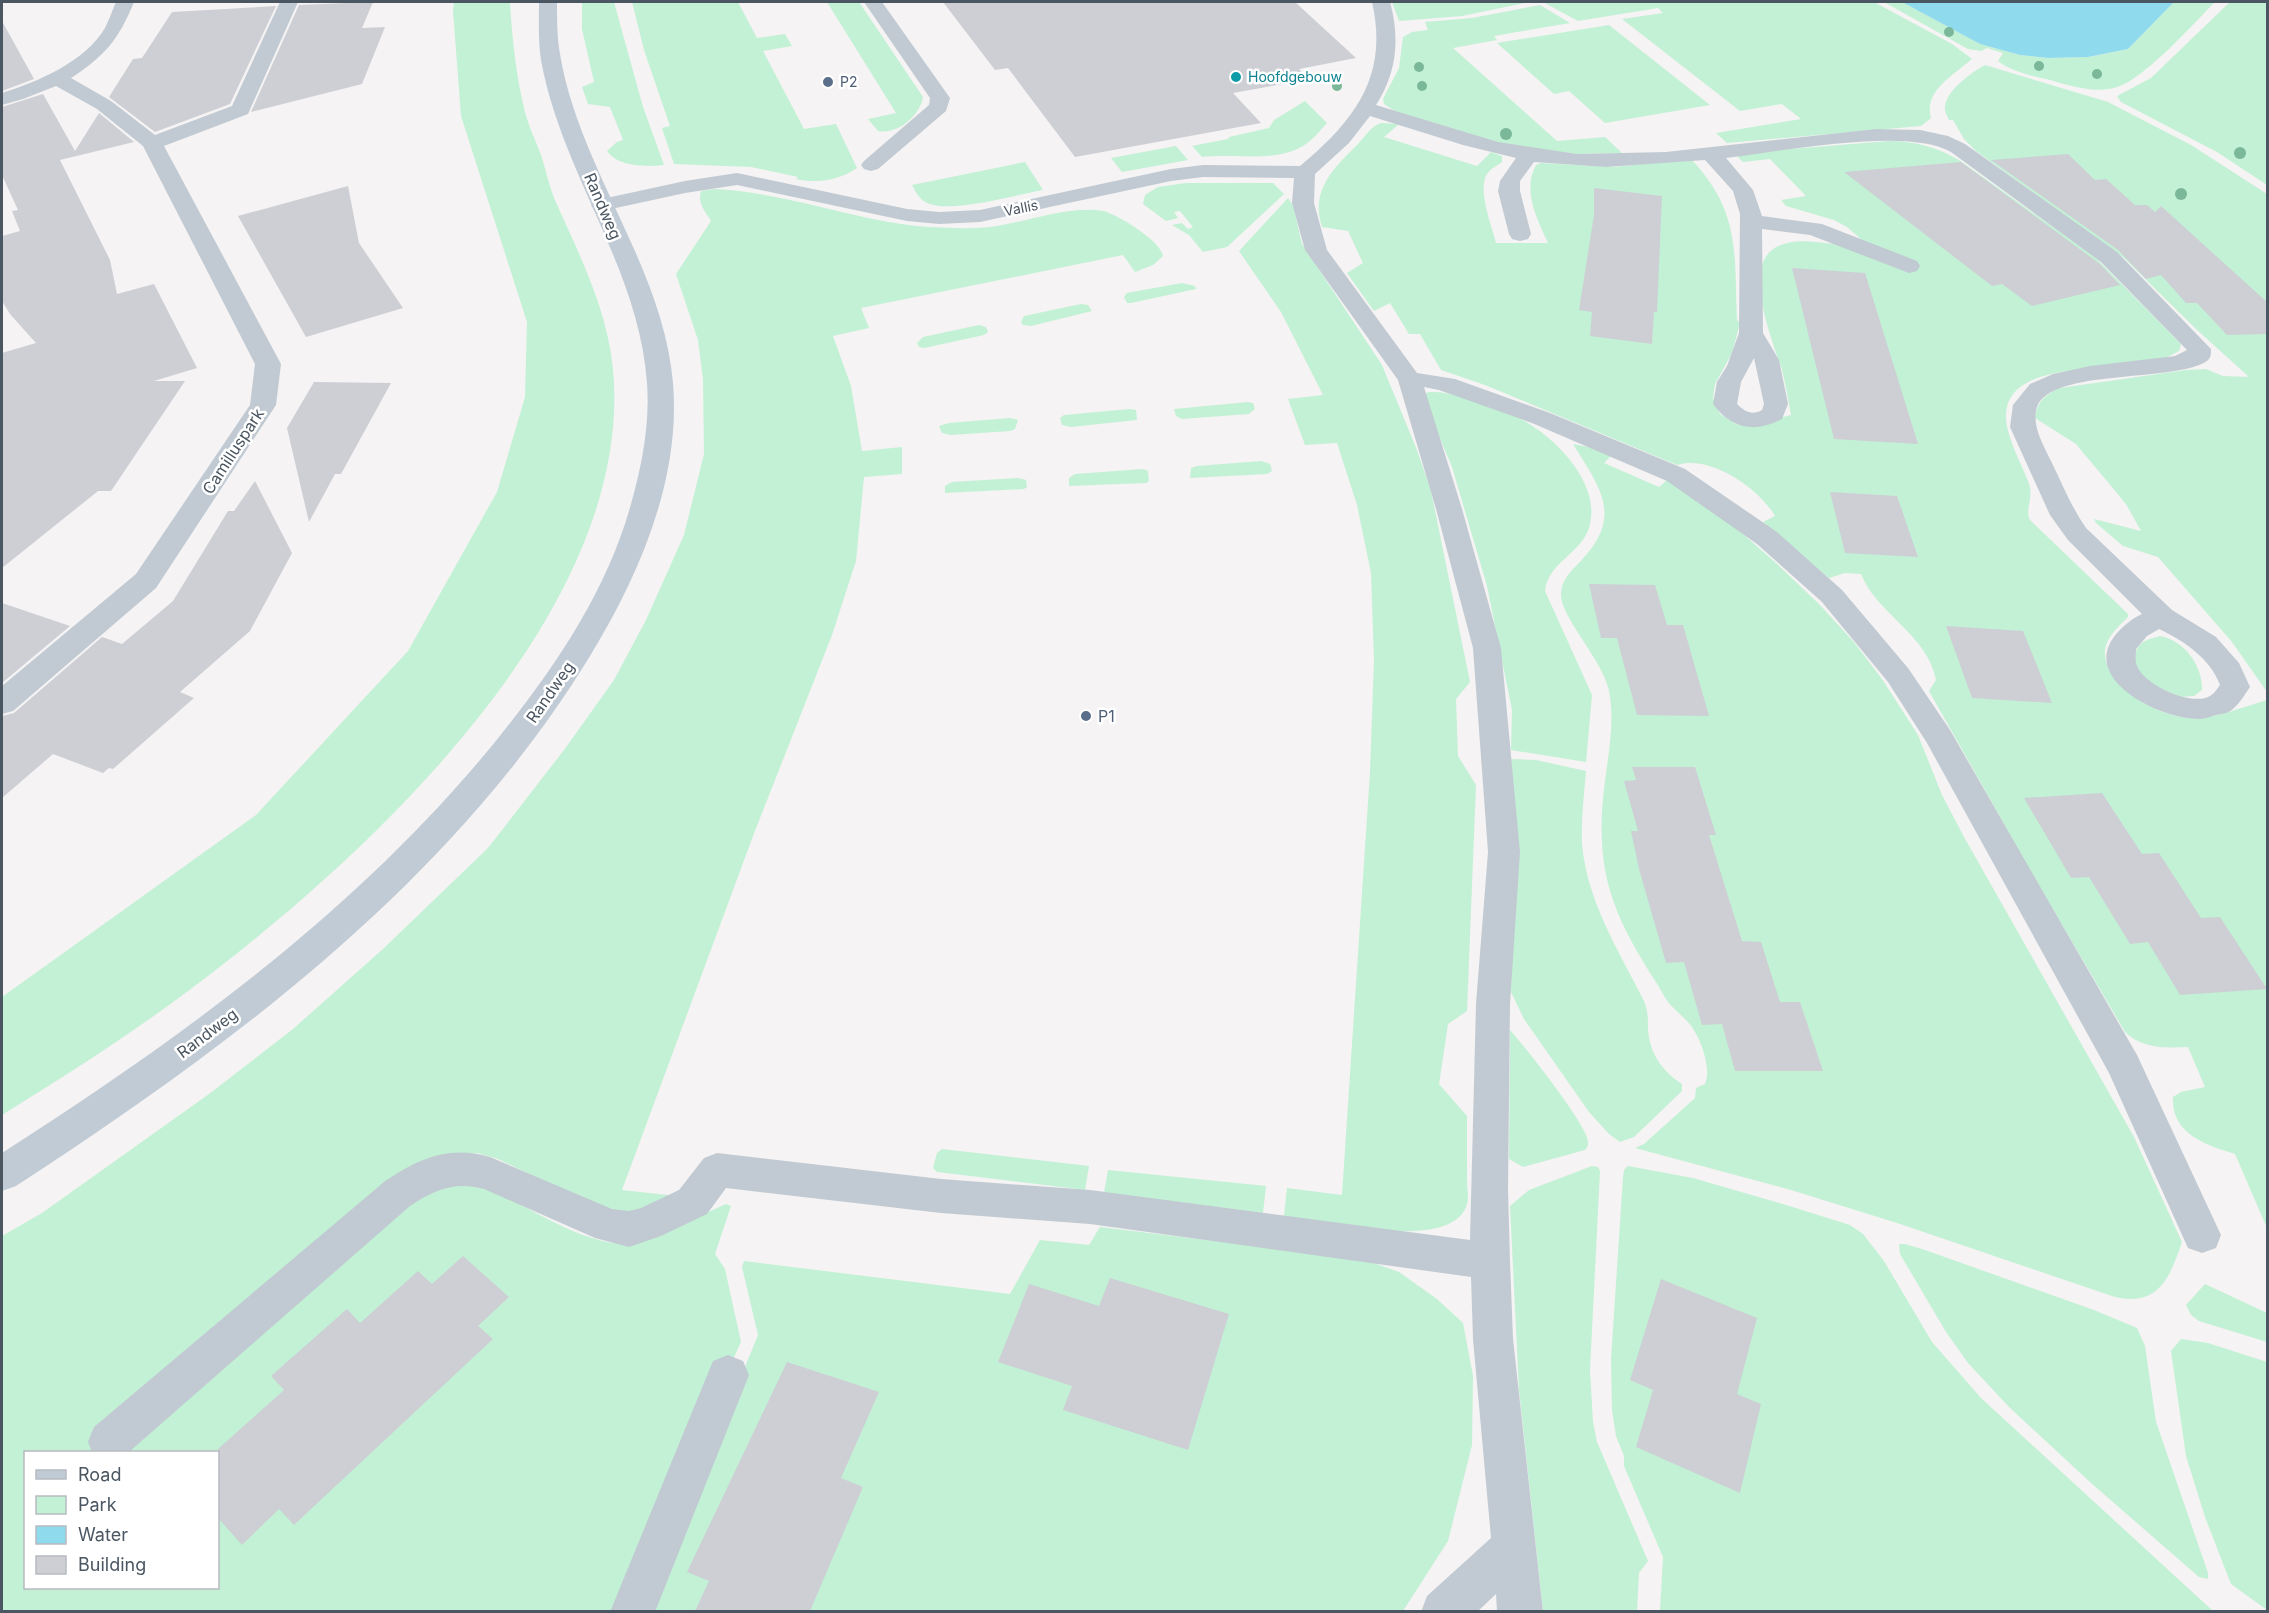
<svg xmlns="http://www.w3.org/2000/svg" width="2269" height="1613" viewBox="0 0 2269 1613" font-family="Inter,sans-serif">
<rect width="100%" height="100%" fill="#f5f3f3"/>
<g fill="#c3f1d5" fill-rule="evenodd">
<path d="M454 2H510C512 38 516 76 525 112 529 128 537 143 542 158 546 171 549 185 554 198 579 254 607 308 613 369 636 611 364 860 188 991 128 1036 65 1076 2 1115V997L256 815 408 651 497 492 525 397 527 322 461 116 453 11Z"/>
<path d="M582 2H614L643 107 664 165C647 167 618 167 607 151L617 142 623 140 610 107 588 104 582 87 594 82 582 29Z"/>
<path d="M632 2H738L757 38 785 34 792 46 763 51 804 129 836 124 857 168C839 180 818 184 796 179L798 177 751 167 674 164 662 128 670 126 644 50Z"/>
<path d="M827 2H859L923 97C920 116 897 135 878 131L868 119 896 113Z"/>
<polygon points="1392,2 1530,2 1462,16 1399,21"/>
<path d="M1543 2H1874L1952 44 1972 59C1954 75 1923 91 1931 118L1921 126 1727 143 1716 133 1801 119 1782 104 1740 111 1622 19 1663 13 1658 8 1578 21Z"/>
<path d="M1884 2H1902L1980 44 2020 55 2048 58 2088 57 2128 49 2174 2H2215C2194 23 2142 82 2114 88 2092 93 2071 86 2050 80 2033 76 2012 72 1998 61L2003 53 1987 48 1981 51 1968 49Z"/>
<polygon points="2230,2 2267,2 2267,185 2217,152 2121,102 2117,96 2151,78"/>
<polygon points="1540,5 1570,23 1494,36 1497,40 1453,48 1557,141 1605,137 1622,153 1574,154 1503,144 1395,111 1384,104 1383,99 1399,68 1403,37 1412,32 1428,30 1425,22 1472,18"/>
<polygon points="1609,25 1710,105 1605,123 1569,91 1554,94 1497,43"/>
<path d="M1985 65 2108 102 2191 145 2267 194V692L2232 642 2158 557 2123 546 2096 523 2094 519 2141 531 2126 504 2076 444 2035 418C2037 402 2045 394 2060 388L2186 370 2206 369 2223 376 2249 377 2196 329 2124 258 1976 151 1964 139 1953 120H1949C1947 115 1944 111 1945 106 1947 90 1972 72 1985 65Z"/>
<path d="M1305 101 1327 123C1322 128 1317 135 1311 140 1283 165 1236 153 1202 157L1192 146 1228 139 1229 137 1269 128 1274 120Z"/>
<path d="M1381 123 1399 124 1384 137 1477 166 1491 152 1502 156V162C1497 166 1491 168 1487 174 1477 189 1492 227 1496 243H1548C1537 219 1522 190 1536 165L1541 163 1614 167 1691 159C1741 212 1734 253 1737 320L1740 323 1732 353 1715 384 1713 398 1720 414 1736 424 1747 426 1791 415C1788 400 1786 385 1782 370 1773 341 1738 260 1781 245 1799 238 1817 243 1835 244 1844 244 1854 242 1862 240L1847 227 1834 220 1786 206 1781 200 1806 196 1770 159 1743 162 1738 157 1740 153 1889 141C1914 141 1937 147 1959 160L2095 257 2181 344 2179 351 2165 358C2143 361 2122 364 2100 367 2070 371 2007 372 2006 415 2005 434 2021 463 2028 481 2035 498 2024 509 2030 520L2128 614V617C2119 626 2107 636 2105 650 2102 686 2161 718 2192 718 2217 718 2243 707 2267 700V1228L2235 1154C2206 1145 2171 1134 2173 1097L2181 1092 2205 1087 2188 1047C2165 1048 2143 1049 2125 1032L2030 870 1929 691 1936 680C1928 635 1876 613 1861 574L1845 573 1829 578 1763 522 1775 516C1760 489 1710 454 1677 465L1485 385 1441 370 1420 334H1409L1390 303 1374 311 1347 273 1363 263 1348 231 1322 227C1310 190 1334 168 1357 145 1365 137 1370 127 1381 123Z"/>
<polygon points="1176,146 1188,160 1122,172 1111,158"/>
<path d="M1025 162 1043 190C1015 195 951 214 927 203 919 199 916 192 912 185Z"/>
<polygon points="1186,183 1273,183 1284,194 1227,247 1203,252 1189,235 1172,225 1182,223 1188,229 1193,227 1180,211 1174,212 1178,218 1166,221 1143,204 1145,195 1158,187"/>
<path d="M714 189C787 192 857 222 930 227 950 228 970 229 990 227 1024 223 1069 205 1103 211 1117 214 1161 241 1163 256L1153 265 1135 272 1123 255 861 308 869 328 833 336 851 386 862 451 902 447V474L864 477 856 561 832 635 753 836 622 1190 677 1196 633 1215 587 1202 498 1159 477 1153 456 1155 426 1187C440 1186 463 1181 477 1185 525 1201 590 1254 641 1242L726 1204 731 1206 715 1254 725 1269 741 1342 615 1611H2V1236L42 1213 209 1094 293 1029 383 949 488 848 564 750 614 680 646 620 684 535 704 454 703 379 698 340 676 274 711 221C705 211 697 203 701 191ZM26 1452H218V1588H26Z"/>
<path d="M1288 198 1293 205 1302 244 1382 365 1417 450 1431 491 1470 682 1456 699 1458 756 1476 785 1467 1011 1448 1024 1439 1084 1467 1116C1467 1138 1467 1159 1467 1181 1467 1188 1469 1197 1467 1204 1454 1254 1320 1221 1284 1216L1287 1188 1342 1195 1370 772 1374 660 1371 573 1357 505 1337 443 1305 445 1288 399 1323 395 1281 312 1239 251Z"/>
<polygon points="1182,283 1195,286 1196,289 1131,303 1127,303 1124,297 1127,293"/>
<polygon points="1081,304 1088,305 1092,311 1031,326 1023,325 1021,322 1024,316"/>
<polygon points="979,325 986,327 988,332 984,335 924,348 919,347 917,343 923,337"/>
<path d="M1429 392C1447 391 1461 397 1478 403 1492 408 1508 412 1521 419 1555 437 1600 482 1590 524 1584 553 1548 561 1545 591L1592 695 1586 762 1511 750 1512 710 1487 586 1452 467 1422 395Z"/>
<polygon points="1248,402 1253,403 1255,409 1249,414 1182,419 1176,416 1174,409"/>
<polygon points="1130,409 1136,410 1137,420 1071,427 1062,425 1060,418 1064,415"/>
<polygon points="1010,418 1018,420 1015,429 1010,431 951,435 942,433 939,426 949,423"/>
<path d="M1573 444 1593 448 1611 456 1604 463 1659 487 1667 480 1734 526 1777 564 1819 604 1853 641 1882 679 1918 735 1942 795 1964 837 2134 1137 2182 1242C2170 1277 2159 1307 2115 1297L1897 1223 1791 1190 1635 1148 1644 1144 1695 1098 1696 1088 1705 1084C1711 1070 1703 1046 1695 1032 1689 1020 1677 1013 1668 1002 1663 995 1659 986 1654 979 1631 943 1610 906 1604 863 1601 842 1601 820 1603 799 1606 764 1616 726 1609 691 1603 660 1560 617 1561 594 1561 581 1570 572 1578 564 1624 517 1602 491 1573 444Z"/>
<polygon points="1261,461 1270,464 1272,471 1267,474 1190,478 1191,468 1197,466"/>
<polygon points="1143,469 1148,471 1149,481 1146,483 1069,486 1069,478 1075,474"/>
<polygon points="1018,478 1026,480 1027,487 1024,489 945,493 945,486 952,482"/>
<path d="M2160 636C2184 640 2203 666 2202 690L2194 696 2180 697 2148 683 2133 662C2137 642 2142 641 2160 636Z"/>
<path d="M1511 759 1536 760 1586 771C1584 795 1581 820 1582 844 1587 902 1619 951 1644 1001 1648 1011 1648 1018 1648 1028 1649 1053 1662 1071 1682 1084V1091L1634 1137 1620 1142 1609 1134 1589 1112 1524 1019 1511 992 1513 891Z"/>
<path d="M1510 1030C1526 1048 1584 1121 1588 1141 1588 1146 1588 1146 1585 1150L1523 1167 1509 1159Z"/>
<polygon points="942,1149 1089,1166 1085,1190 937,1172 933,1168 937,1153"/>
<polygon points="1592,1166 1598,1167 1600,1171 1590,1370 1593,1422 1597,1442 1648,1561 1639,1573 1637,1611 1543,1611 1519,1390 1510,1206 1529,1190"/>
<polygon points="1628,1166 1693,1178 1783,1204 1850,1225 1863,1234 1884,1261 1932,1342 1981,1398 2213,1611 1660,1611 1663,1557 1624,1466 1624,1456 1616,1436 1612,1410 1611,1359 1623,1177 1624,1170"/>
<polygon points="1108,1170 1266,1186 1263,1213 1104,1193"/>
<polygon points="1100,1227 1362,1259 1399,1272 1437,1299 1463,1323 1473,1376 1472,1445 1448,1541 1403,1611 645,1612 758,1335 742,1267 744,1261 1010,1294 1040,1240 1089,1245"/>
<polygon points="1899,1244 1905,1244 1922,1249 2094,1310 2137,1328 2145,1346 2156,1422 2208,1573 2208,1579 2199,1577 2091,1483 2009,1407 1968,1363 1946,1332 1900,1254"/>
<polygon points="2205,1284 2267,1313 2267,1342 2199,1321 2191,1315 2186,1305"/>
<polygon points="2181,1339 2208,1343 2267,1362 2267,1610 2231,1584 2205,1517 2186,1456 2171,1351"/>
</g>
<polygon fill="#90daee" points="1902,2 2174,2 2128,49 2088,57 2048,58 2020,55 1980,44"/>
<g fill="#cdcfd5">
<polygon points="373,2 362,28 385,27 362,84 251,112 299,5"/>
<polygon points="943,2 1295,2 1356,58 1299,69 1310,79 1233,93 1261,123 1075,157 1008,68 995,70"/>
<polygon points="276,6 230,104 155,132 109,97 133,59 142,58 172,12"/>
<polygon points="2,21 34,79 2,91"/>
<polygon points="43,94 75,151 99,113 134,142 60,160 110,260 117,294 154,284 197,368 154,381 185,381 111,491 98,491 2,568 2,353 36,343 10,314 2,301 2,236 20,231 12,211 18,210 2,175 2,107"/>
<polygon points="2068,154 2095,180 2106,179 2135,205 2147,205 2155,212 2161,206 2268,303 2268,334 2227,335 2197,303 2186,303 2161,275 2146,279 2118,250 1991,160"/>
<polygon points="1961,162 2100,264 2120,285 2032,306 2002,284 1992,286 1844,172"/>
<polygon points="348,186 359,243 403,308 306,337 238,216"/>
<polygon points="1594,188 1662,196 1657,312 1654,312 1652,344 1590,336 1592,312 1579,310 1594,215"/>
<polygon points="1792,268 1865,273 1918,444 1834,439"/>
<polygon points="314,382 391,383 341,474 335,474 309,522 287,428"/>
<polygon points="255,481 292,553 250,631 180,692 194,698 113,769 109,768 103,773 53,754 2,798 2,716 14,713 102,637 122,644 173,601 228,511 234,511"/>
<polygon points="1830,492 1897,496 1918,557 1845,553"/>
<polygon points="1589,584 1655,585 1667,625 1683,625 1709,716 1637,715 1617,638 1601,638"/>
<polygon points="2,603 70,626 2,683"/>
<polygon points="1946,626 2023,631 2052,703 1972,698"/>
<polygon points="1632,767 1695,767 1716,835 1709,835 1742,941 1761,942 1780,1002 1800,1002 1823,1071 1735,1071 1722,1024 1702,1025 1684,962 1666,963 1639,869 1631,831 1638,831 1624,781 1636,780"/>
<polygon points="2102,793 2142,854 2159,853 2201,918 2220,917 2267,989 2180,995 2148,942 2130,944 2089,877 2071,878 2024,798"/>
<polygon points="463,1256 509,1297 478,1326 493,1339 294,1525 279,1509 242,1545 218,1518 218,1449 284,1390 271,1376 347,1309 360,1323 418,1271 432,1284"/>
<polygon points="1110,1278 1229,1314 1188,1450 1063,1410 1072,1386 998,1362 1029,1284 1099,1306"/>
<polygon points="1661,1279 1757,1318 1737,1394 1761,1404 1740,1493 1636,1447 1653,1390 1630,1380"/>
<polygon points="787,1362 879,1392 841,1478 863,1487 810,1611 695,1611 709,1581 687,1572"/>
</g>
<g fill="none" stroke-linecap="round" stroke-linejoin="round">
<g fill="#c1cad2" fill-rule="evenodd">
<polygon points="864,2 882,2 950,98 946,111 878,169 871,171 864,169 861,165 864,161 929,105 930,98"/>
<path d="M1372 2H1390C1400 38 1397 73 1376 105L1498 142 1577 154 1666 152 1876 129 1920 130 1948 136 1965 144 2117 252 2211 349C2211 354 2211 358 2207 361 2174 383 2051 368 2037 407 2031 426 2044 446 2052 463 2063 486 2072 508 2086 528L2172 610 2216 637 2239 663 2250 687C2245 694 2240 703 2233 709 2229 713 2222 714 2216 715 2210 717 2204 719 2198 719 2160 719 2077 679 2117 633 2125 625 2131 619 2142 614L2068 540 2050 515 2010 427 2013 405 2030 384 2053 374 2090 366 2175 356 2187 350 2101 262 1951 152C1907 126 1779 152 1726 158L1753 190 1762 216 1822 224 1917 261 1920 266 1917 271 1909 273 1810 235 1762 229 1763 333 1779 360 1788 404 1782 419C1755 434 1730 428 1713 404L1717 382 1727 366 1739 333 1740 214 1733 191 1705 160 1606 167 1534 162 1520 181V191L1531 234 1528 239 1520 241 1512 239 1509 234 1498 191 1500 181 1516 158 1463 145 1370 116 1349 143 1315 174 1314 203 1327 250 1417 373 1455 379 1550 413 1685 469 1777 532 1842 590 1908 668 1950 730 2137 1055 2221 1235 2216 1248 2202 1253 2188 1248 2109 1073 1927 743 1888 682 1822 602 1757 544 1667 481 1532 423 1439 390 1424 387 1462 509 1501 648 1520 852 1510 1004 1508 1190 1510 1261 1513 1339 1543 1612H1497L1496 1594 1477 1612H1421L1427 1596 1491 1538 1473 1339 1471 1277 1090 1224 941 1213 726 1188 707 1214 661 1236 629 1247 595 1238 484 1189C455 1181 434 1190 410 1206L129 1452H92L88 1442 94 1427 384 1182C418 1159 448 1145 490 1157L612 1209 629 1211 641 1208 679 1190 704 1158 717 1153 941 1179 1090 1190 1470 1240 1476 1004 1488 852 1473 648 1436 509 1398 380 1305 250 1292 203 1294 178 1203 177 1171 181 980 222 939 224 907 221 737 185 685 193 602 211 594 210 591 205 594 200 602 199 685 181 737 173 907 209 939 212 980 210 1171 169 1203 165 1300 166C1355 120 1389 76 1372 2ZM1754 358 1764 404 1762 410C1752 416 1744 411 1737 404L1741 382ZM2159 629C2184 641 2210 658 2220 685 2217 689 2214 694 2210 696 2191 707 2141 684 2136 663 2135 659 2136 653 2136 649L2147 636Z"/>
<polygon points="728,1355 743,1361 749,1375 655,1612 610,1612 713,1361"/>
</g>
<path fill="#c1cad2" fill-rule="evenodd" d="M116 2H134C119 39 105 56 71 78L111 101 155 135 232 106 280 2H298L248 114 164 146 281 364 276 405 156 588 13 711 2 714V686L136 574 250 405 255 364 143 146 97 109 56 86 23 99 2 105V93C37 82 85 62 105 28 109 20 112 11 116 2Z"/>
<path fill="#c1cbd6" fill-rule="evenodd" d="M539 2H557C557 19 557 37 560 54 579 169 663 266 673 383 681 479 639 576 590 656 452 882 234 1044 16 1186L2 1191V1153C183 1037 358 910 495 742 553 670 606 594 631 504 642 465 650 424 647 383 639 268 561 172 541 60 538 41 539 21 539 2Z"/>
</g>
<g fill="#7bb799">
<circle cx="1949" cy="32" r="5"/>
<circle cx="2039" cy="66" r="5"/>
<circle cx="1419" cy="67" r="5"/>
<circle cx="2097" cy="74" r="5"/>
<circle cx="1337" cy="86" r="5"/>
<circle cx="1422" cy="86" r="5"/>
<circle cx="1506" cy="134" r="6"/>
<circle cx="2240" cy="153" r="6"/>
<circle cx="2181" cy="194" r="6"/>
</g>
<circle fill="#0f9aa8" stroke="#fff" stroke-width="2" cx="1236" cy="77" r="6"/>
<g fill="#5c6f8a" stroke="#fff" stroke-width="2">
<circle cx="828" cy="82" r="6"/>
<circle cx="1086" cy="716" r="6"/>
</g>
<g text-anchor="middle" stroke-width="5" stroke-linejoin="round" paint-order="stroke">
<g font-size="14" fill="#0d838f" stroke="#fff" text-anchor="start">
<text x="1248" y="82">Hoofdgebouw</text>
</g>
<g font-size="14" fill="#4e5e75" stroke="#fff" text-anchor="start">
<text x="840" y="87">P2</text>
</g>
<g font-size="14" fill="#4a5661" stroke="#fff">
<text transform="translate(1021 208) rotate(-11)" y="5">Vallis</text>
</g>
<g font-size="16" fill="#4a5661" stroke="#fff">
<text transform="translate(603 206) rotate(67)" y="6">Randweg</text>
<text transform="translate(233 451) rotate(-57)" y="6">Camilluspark</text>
<text transform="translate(550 692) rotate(-55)" y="6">Randweg</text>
<text transform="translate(207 1033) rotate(-37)" y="6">Randweg</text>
</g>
<g font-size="16" fill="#4e5e75" stroke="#fff" text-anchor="start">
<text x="1098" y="722">P1</text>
</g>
</g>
<rect width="2269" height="1613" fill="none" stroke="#4a5661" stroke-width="6"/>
<rect x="24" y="1451" width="195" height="138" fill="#ffffff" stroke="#b7bbc0" stroke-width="1.5"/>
<rect x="36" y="1470" width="30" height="9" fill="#c1cbd6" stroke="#b7bbc0" stroke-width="1.5"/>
<text x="78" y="1481" font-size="18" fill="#4a5661">Road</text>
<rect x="36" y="1496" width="30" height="18" fill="#c3f1d5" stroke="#b7bbc0" stroke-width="1.5"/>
<text x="78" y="1511" font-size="18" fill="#4a5661">Park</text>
<rect x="36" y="1526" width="30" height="18" fill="#90daee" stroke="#b7bbc0" stroke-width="1.5"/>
<text x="78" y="1541" font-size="18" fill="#4a5661">Water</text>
<rect x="36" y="1556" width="30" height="18" fill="#cdcfd5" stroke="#b7bbc0" stroke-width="1.5"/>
<text x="78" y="1571" font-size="18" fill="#4a5661">Building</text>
</svg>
